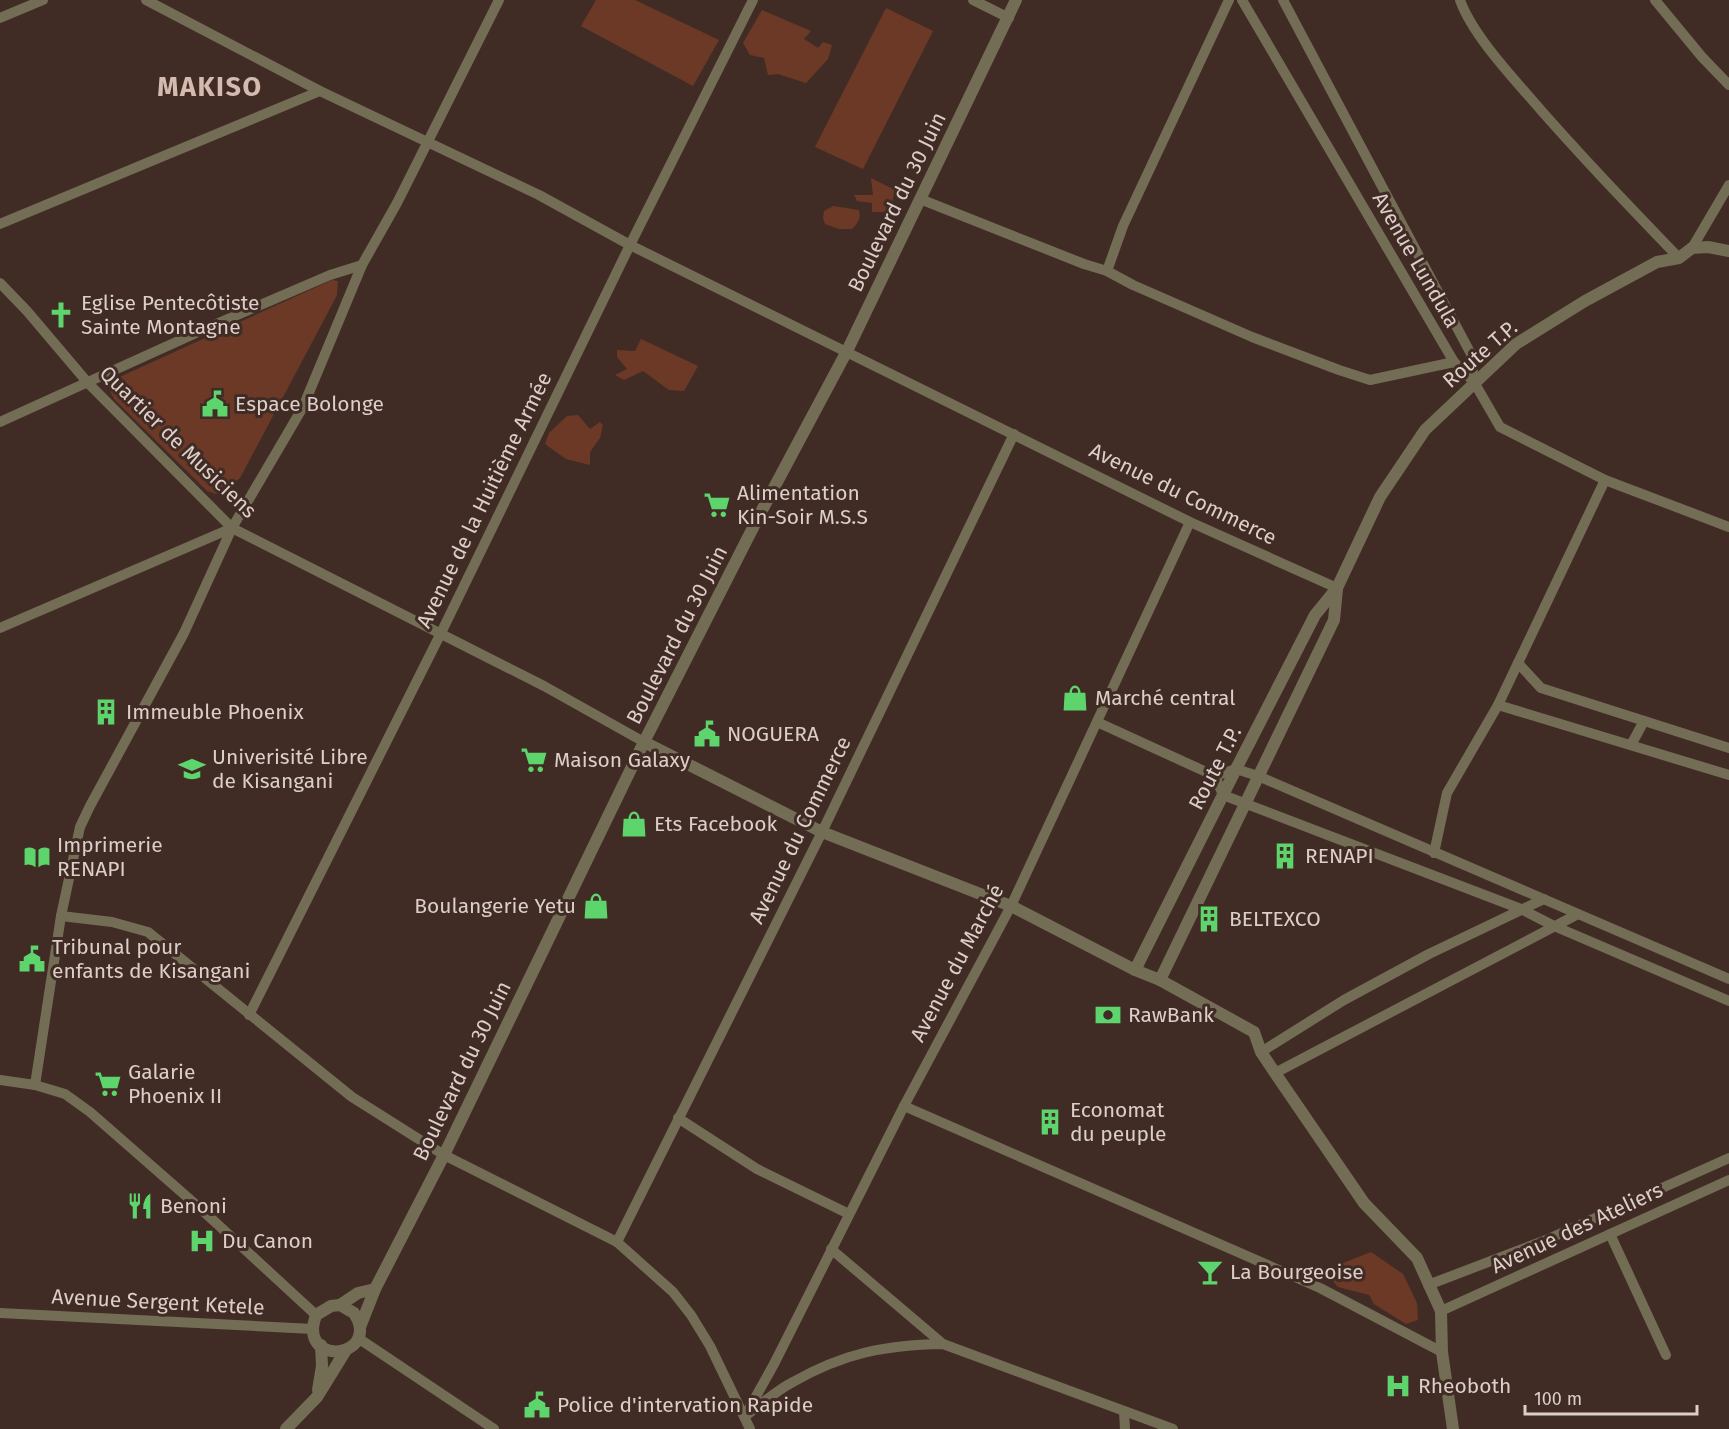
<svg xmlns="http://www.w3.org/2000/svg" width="1729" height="1429" viewBox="0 0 1729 1429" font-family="'Fira Sans',sans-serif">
<rect width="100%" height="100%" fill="#412c25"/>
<g fill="#6c3926">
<polygon points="596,0 635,0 719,40 693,86 581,26"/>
<polygon points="886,8 933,31 863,169 815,147"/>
<polygon points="762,10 811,31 804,39 818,48 823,42 832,45 828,59 806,83 778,74 768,75 764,58 750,55 743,43"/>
<polygon points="871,178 895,190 890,212 872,212 872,203 857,201 854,195 873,195"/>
<path d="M833 206 859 210C861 218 858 223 852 229H839L825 224 823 218 824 211Z"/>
<polygon points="332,280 338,281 337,295 326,316 240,478 228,488 216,494 207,491 114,399 109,389 113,380"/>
<polygon points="641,339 698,366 684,391 669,390 643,371 624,380 615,375 627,369 617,357 617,350 635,351"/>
<polygon points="578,415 590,429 600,422 603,425 600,438 590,452 590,465 566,459 545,444 549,433 567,416"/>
<polygon points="1371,1252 1403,1274 1417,1303 1418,1320 1406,1324 1374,1304 1369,1295 1338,1287 1332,1280 1338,1265"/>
</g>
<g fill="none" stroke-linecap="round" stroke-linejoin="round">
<g stroke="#746d56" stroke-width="10">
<polyline points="146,0 320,91 539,195 630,245 1190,522 1337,588"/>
<polyline points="973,0 1009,18"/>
<polyline points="1242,0 1454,362 1474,382 1500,427 1605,480 1729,527"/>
<polyline points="1283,0 1471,354 1474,382"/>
<path d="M1460 0C1471 31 1504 68 1526 93 1575 150 1627 204 1679 258"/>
<polyline points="1655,0 1702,57 1729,85"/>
<polyline points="0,18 43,0"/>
<polyline points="920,199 1084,264 1107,271 1133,285 1252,337 1339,370 1370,380 1454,362"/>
<polyline points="0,224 320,91"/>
<polyline points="1692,248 1729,185"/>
<polyline points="1107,271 1123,226 1229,0"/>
<polyline points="0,283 27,311 88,383 232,528 544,686 644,742"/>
<polyline points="0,422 207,328 330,275 362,265"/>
<polyline points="0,628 232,528"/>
<polyline points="1518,663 1541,688 1729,748"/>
<polyline points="1498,705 1729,775"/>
<polyline points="1097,722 1215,776 1223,795 1521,909 1554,926 1729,1001"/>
<polyline points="1631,745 1644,721"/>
<polyline points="1215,776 1236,769 1258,776 1729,979"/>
<polyline points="1434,853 1447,793 1498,705 1605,480"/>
<polyline points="61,916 112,922 148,932 352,1097 444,1155 617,1242 673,1292 691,1315 710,1346 750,1429"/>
<polyline points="249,1015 440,635 630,245 753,0"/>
<polyline points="1261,1052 1344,1000 1429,954 1544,899"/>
<polyline points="1275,1073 1578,914"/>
<polyline points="0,1080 35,1085 65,1094 90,1112 202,1210 316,1315"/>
<polyline points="35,1085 61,916 80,827 90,806 184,633 232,528 303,407 362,265 397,203 499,0"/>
<polyline points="904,1106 1320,1288 1442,1352"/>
<polyline points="678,1118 757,1169 849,1214"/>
<polyline points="1610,1234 1666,1355"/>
<polyline points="617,1242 822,832 1014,434"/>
<polyline points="831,1249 943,1344"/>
<polyline points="1428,1285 1546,1240 1729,1158"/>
<polyline points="1441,1311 1729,1180"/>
<polyline points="0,1313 313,1329"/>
<polyline points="358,1338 494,1429"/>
<polyline points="1124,1411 1125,1429"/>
<path d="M748 1414C763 1403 777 1390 793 1382 844 1353 885 1345 943 1344L1173 1429"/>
<polyline points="745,1416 774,1364 904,1106 1011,906 1190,522"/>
</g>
<g stroke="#746d56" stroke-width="12">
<polyline points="644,742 822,832 1011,906 1135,970 1160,980 1254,1032 1261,1052 1275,1073 1364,1203 1417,1258 1441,1311 1442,1352 1453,1429"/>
<polyline points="1135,970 1236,769 1315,615 1337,588 1380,497 1425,430 1516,344 1585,301 1657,262 1679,258 1692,248 1708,247 1729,251"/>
<polyline points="1160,980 1334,620 1337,589"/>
<path d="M340 1305 354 1313C380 1353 313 1367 313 1329 313 1324 315 1319 316 1315L331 1306Z"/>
<polyline points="340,1305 358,1293 375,1289"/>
<polyline points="360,1327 375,1289 444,1155 644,742 761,512 847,351 1016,0"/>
<polyline points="318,1390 322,1366 321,1345"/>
<polyline points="286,1429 317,1397 346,1350"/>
</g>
</g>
<defs>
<g id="church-bare" transform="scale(2.07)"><path d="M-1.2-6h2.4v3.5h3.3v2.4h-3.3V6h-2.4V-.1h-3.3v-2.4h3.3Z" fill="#5dd56c" stroke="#412c25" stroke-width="2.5" paint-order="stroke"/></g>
<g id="civic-bare" transform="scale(2.07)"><path d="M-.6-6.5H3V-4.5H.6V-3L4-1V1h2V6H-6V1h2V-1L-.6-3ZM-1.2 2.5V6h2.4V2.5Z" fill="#5dd56c" stroke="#412c25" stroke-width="2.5" paint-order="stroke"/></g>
<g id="supermarket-bare" transform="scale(2.07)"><path d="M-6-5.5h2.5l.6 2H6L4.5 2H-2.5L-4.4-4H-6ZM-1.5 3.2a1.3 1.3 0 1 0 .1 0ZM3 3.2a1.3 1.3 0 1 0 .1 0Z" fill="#5dd56c" stroke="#412c25" stroke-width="2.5" paint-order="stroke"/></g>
<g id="shop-bare" transform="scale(2.07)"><path d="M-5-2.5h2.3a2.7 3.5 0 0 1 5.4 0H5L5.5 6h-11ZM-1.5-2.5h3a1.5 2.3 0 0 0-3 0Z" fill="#5dd56c" stroke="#412c25" stroke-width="2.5" paint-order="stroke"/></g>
<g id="building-bare" transform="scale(2.07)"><path d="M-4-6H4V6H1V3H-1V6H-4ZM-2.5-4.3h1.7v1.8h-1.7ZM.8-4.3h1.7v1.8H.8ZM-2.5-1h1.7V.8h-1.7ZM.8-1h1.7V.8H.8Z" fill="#5dd56c" stroke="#412c25" stroke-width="2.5" paint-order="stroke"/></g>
<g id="university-bare" transform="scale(2.07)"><path d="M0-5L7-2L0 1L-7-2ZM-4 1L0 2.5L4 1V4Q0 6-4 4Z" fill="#5dd56c" stroke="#412c25" stroke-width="2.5" paint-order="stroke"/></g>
<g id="library-bare" transform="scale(2.07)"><path d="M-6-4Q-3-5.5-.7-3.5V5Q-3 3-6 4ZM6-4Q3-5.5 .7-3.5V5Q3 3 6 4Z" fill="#5dd56c" stroke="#412c25" stroke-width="2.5" paint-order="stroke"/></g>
<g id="bank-bare" transform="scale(2.07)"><path d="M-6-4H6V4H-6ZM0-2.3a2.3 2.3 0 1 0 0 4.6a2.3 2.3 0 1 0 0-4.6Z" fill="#5dd56c" stroke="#412c25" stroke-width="2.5" paint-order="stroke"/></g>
<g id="restaurant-bare" transform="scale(2.07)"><path d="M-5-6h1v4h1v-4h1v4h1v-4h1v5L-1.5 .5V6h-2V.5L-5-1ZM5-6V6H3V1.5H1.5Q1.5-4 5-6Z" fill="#5dd56c" stroke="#412c25" stroke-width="2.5" paint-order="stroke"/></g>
<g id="hospital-bare" transform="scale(2.07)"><path d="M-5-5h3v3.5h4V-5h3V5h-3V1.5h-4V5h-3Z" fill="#5dd56c" stroke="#412c25" stroke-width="2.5" paint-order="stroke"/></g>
<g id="bar-bare" transform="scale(2.07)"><path d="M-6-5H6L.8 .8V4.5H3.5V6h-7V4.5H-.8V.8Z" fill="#5dd56c" stroke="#412c25" stroke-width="2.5" paint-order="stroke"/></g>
</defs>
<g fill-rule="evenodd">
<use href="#church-bare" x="61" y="315"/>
<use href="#civic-bare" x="215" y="404"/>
<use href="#supermarket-bare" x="717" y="505"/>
<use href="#shop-bare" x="1075" y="698"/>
<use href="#building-bare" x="106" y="712"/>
<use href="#civic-bare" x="707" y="734"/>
<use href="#supermarket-bare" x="534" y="760"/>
<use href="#university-bare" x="192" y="769"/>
<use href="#shop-bare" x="634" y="824"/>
<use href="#building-bare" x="1285" y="856"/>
<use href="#library-bare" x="37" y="857"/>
<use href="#shop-bare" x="596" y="906"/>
<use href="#building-bare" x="1209" y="919"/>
<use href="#civic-bare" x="32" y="959"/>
<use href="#bank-bare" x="1108" y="1015"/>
<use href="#supermarket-bare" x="108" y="1084"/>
<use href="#building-bare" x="1050" y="1122"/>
<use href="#restaurant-bare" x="140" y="1206"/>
<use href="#hospital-bare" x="202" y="1241"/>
<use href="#bar-bare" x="1210" y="1272"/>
<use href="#hospital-bare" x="1398" y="1386"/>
<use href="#civic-bare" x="537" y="1405"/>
</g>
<g text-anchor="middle" stroke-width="6" stroke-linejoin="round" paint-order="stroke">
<g font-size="21" fill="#dccec9" stroke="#412c25">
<text transform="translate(897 202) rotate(-64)" y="7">Boulevard du 30 Juin</text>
<text transform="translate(1416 260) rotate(60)" y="7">Avenue Lundula</text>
<text transform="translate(1480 354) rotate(-41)" y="7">Route T.P.</text>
<text transform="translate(178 442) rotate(44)" y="7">Quartier de Musiciens</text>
<text transform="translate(1183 494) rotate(26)" y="7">Avenue du Commerce</text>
<text transform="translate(484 500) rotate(-64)" y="7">Avenue de la Huitième Armée</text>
<text transform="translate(677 635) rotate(-63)" y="7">Boulevard du 30 Juin</text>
<text transform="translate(1215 768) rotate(-63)" y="7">Route T.P.</text>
<text transform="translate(800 830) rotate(-64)" y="7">Avenue du Commerce</text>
<text transform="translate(957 963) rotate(-62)" y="7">Avenue du Marché</text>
<text transform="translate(462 1071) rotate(-64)" y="7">Boulevard du 30 Juin</text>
<text transform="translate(1577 1228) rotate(-25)" y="7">Avenue des Ateliers</text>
<text transform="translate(158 1302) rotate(3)" y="7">Avenue Sergent Ketele</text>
</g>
<g font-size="21" fill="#dccec9" stroke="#412c25" text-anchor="start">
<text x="81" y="310">Eglise Pentecôtiste<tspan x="81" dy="24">Sainte Montagne</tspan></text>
<text x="235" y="411">Espace Bolonge</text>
<text x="737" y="500">Alimentation<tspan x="737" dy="24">Kin-Soir M.S.S</tspan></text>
<text x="1095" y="705">Marché central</text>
<text x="126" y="719">Immeuble Phoenix</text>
<text x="727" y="741">NOGUERA</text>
<text x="212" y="764">Univerisité Libre<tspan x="212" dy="24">de Kisangani</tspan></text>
<text x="554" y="767">Maison Galaxy</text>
<text x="654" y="831">Ets Facebook</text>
<text x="57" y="852">Imprimerie<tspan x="57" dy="24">RENAPI</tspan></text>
<text x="1305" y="863">RENAPI</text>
<text x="576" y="913" text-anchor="end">Boulangerie Yetu</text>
<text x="1229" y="926">BELTEXCO</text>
<text x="52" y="954">Tribunal pour<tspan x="52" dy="24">enfants de Kisangani</tspan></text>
<text x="1128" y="1022">RawBank</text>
<text x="128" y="1079">Galarie<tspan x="128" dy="24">Phoenix II</tspan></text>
<text x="1070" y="1117">Economat<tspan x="1070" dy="24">du peuple</tspan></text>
<text x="160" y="1213">Benoni</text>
<text x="222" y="1248">Du Canon</text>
<text x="1230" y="1279">La Bourgeoise</text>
<text x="1418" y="1393">Rheoboth</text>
<text x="557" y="1412">Police d'intervation Rapide</text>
</g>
<g font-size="27" font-weight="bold" letter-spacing="1.5" fill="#d5bab0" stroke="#412c25">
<text x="210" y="96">MAKISO</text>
</g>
</g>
<path d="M1525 1405v9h172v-9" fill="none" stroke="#dccec9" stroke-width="3"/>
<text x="1534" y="1405" font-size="18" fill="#dccec9" stroke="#412c25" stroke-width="4.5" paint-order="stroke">100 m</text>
</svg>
